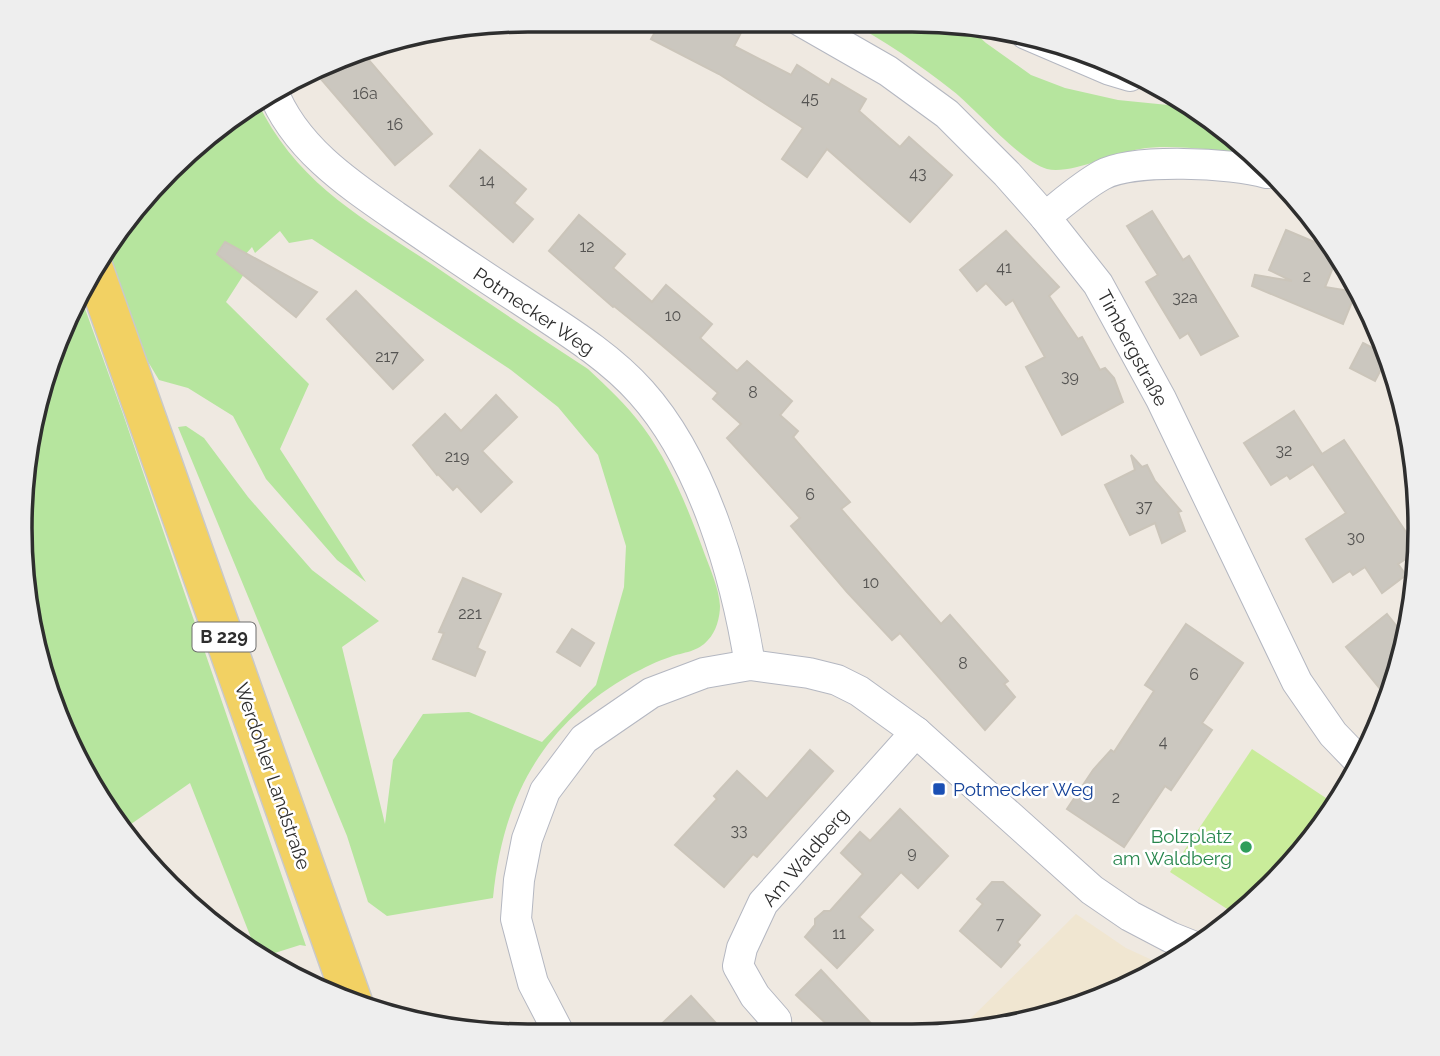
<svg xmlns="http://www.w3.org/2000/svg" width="1440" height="1056" viewBox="0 0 1440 1056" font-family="Raleway,sans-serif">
<rect width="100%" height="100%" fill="#efe9e1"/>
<polygon fill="#f0e6d1" points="1076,914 1126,948 1163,965 1106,998 979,1032 957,1032"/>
<g fill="#b6e59e">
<path d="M846 20H945L965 24 986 43 1031 75 1065 88 1118 100 1198 108 1247 154C1217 150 1169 144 1140 149 1116 153 1069 175 1047 169 1021 162 977 110 953 91 920 65 884 40 846 20Z"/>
<path d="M257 101C296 183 361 217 433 265 484 300 536 335 588 369 607 387 627 405 643 427 671 465 689 511 705 555 711 571 719 589 720 606 720 617 716 632 708 640 698 652 684 652 670 657 657 661 644 668 632 674 541 725 503 798 493 898L387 916 368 902 347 836 178 427 186 426 204 438 248 497 312 570 379 621 342 647 385 824 393 760 423 714 469 712 542 742 596 685 624 587 626 546 598 455 558 407 511 370 312 239 289 243 280 231 255 253 252 247 236 265 244 274 226 302 309 384 280 449 366 582 337 560 266 479 233 416 188 388 159 380 144 355 106 252 146 192Z"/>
<polygon points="79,292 123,414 306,946 300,945 259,958 190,783 121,831 58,722 20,562 29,429 72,303"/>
</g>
<polygon fill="#c9ec9a" points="1252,749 1335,804 1294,864 1238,916 1170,872"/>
<g fill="#cbc7bf" stroke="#cbc5ba" stroke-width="2">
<polygon points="662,20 725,20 743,29 734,46 791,75 797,65 829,85 832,79 866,99 859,111 900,147 909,137 952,175 910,222 827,149 807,177 782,159 803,128 719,74 651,39"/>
<polygon points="361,51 432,134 395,165 314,71"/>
<polygon points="480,150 526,189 514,203 533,219 513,242 450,186"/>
<polygon points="1152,211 1183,260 1189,256 1238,336 1201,355 1188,333 1180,338 1146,282 1158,275 1127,226"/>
<polygon points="579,215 625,254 613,268 652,302 666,285 712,324 700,338 737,371 747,361 792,401 780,415 798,431 793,437 850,502 841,509 941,624 950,615 1008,681 1004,684 1015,697 985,730 900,633 892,640 847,592 791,526 800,518 727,438 741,424 713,399 718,393 651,336 614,306 613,307 549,251"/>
<polygon points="1286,230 1336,251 1338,255 1325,287 1356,292 1343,324 1252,286 1255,275 1292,281 1269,270"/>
<polygon points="1006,231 1059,287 1049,296 1078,339 1082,337 1100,370 1105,368 1114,378 1123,402 1062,435 1026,367 1045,357 1013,300 1006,305 986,283 977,291 960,270"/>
<polygon points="225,242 317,292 296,317 217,254"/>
<polygon points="356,291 423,360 393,389 327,319"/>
<polygon points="1363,343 1388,356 1375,381 1350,368"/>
<polygon points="496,395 517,417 482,451 512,482 481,512 457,486 453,490 438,474 437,475 413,445 445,414 461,431"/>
<polygon points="1294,411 1322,454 1344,440 1408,535 1417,552 1398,564 1406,575 1382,593 1365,567 1353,575 1350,571 1333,582 1306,539 1346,513 1313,464 1290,479 1287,475 1271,485 1244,443"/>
<polygon points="1131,455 1142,467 1147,465 1155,481 1181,511 1178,512 1185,531 1162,543 1155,523 1130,535 1105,485 1135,470"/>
<polygon points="463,578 501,594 477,648 485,652 475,676 433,659 444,633 439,632"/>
<polygon points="1387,614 1406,638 1390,701 1346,647"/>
<polygon points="1186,624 1243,663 1202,723 1212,730 1171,790 1165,786 1124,847 1067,809 1093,770 1111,750 1114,752 1154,691 1145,685"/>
<polygon points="572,629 594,643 580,666 557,652"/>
<polygon points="810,750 833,771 757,857 753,854 724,887 675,845 717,799 714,796 737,771 767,799"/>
<polygon points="900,809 948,856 918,888 901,872 859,917 873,930 837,968 805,937 815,925 815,919 824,911 830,911 863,874 841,853 860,832 870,841"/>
<polygon points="992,882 1003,882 1040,915 1017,942 1020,945 1001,967 960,931 983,904 977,899"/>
<polygon points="821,970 835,985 880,1033 836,1033 796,995"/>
<polygon points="691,996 726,1034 650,1035"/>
</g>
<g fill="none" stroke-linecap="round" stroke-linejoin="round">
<g stroke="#b4b7c1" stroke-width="32">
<g id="street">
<polyline points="799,20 888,71 947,114 1007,174 1045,217 1098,284 1161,399 1297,682 1333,734 1361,763"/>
<polyline points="1026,34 1110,70 1130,76"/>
<path d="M272 89C293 146 347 183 395 216 436 244 477 272 519 299 561 327 607 354 641 392 703 461 736 576 750 665"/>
<path d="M1045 217C1063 203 1082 186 1102 175 1134 158 1232 163 1267 173"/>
<polyline points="777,1034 776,1020 755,996 738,966 742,948 763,903 916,732"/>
<polyline points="560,1035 533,983 516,919 519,880 527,839 545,791 584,739 651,693 704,673 750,665 809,673 837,680 859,691 916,732 1092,890 1130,916 1170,937 1195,947"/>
</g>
</g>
<g stroke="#c9c9c9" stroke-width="41">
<polyline id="primary" points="94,269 354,1005"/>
</g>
<use href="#street" stroke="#fff" stroke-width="30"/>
<use href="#primary" stroke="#f2d163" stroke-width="38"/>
</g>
<rect fill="#1a4fb4" stroke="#fff" stroke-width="2.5" x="932" y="782" width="14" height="14" rx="3.5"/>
<circle fill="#2e9e5b" stroke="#fff" stroke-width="2.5" cx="1246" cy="847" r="7"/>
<g text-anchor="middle" stroke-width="5" stroke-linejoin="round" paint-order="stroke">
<g font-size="16" fill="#555452">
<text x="365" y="99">16a</text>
<text x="810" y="104">45</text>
<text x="395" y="130">16</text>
<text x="918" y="179">43</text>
<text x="487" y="186">14</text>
<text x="587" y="252">12</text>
<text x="1004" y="273">41</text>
<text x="1307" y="282">2</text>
<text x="1185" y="303">32a</text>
<text x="673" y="321">10</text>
<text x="387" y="362">217</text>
<text x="1070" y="382">39</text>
<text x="753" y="398">8</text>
<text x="1284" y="456">32</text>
<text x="457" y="462">219</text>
<text x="810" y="500">6</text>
<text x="1144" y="512">37</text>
<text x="1356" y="543">30</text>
<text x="871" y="588">10</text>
<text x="470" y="619">221</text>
<text x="963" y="669">8</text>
<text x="1194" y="680">6</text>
<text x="1163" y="747">4</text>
<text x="1116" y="803">2</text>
<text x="739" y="836">33</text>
<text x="912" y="858">9</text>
<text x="1000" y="929">7</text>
<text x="839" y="939">11</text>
</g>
<rect fill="#fff" stroke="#6d6d6d" stroke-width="2" x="192.5" y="622.5" width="63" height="29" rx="5"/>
<g font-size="18" font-weight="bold" fill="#2e2e2e">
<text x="224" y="643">B 229</text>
</g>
<g font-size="19" fill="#2e2e2e" stroke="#fff">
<text transform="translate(534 311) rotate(34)" y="7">Potmecker Weg</text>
<text transform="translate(1133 348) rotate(62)" y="7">Timbergstraße</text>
<text transform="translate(273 776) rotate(71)" y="7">Werdohler Landstraße</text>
<text transform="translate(805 857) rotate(-50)" y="7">Am Waldberg</text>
</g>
<g font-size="19" fill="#164399" stroke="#fff" text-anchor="start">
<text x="953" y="796">Potmecker Weg</text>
</g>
<g font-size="19" fill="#27864d" stroke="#fff" text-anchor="end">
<text x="1232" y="843">Bolzplatz<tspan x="1232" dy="22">am Waldberg</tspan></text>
</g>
</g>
<path d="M0 0H1440V1056H0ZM528 32H912A496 496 0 0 1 1408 528V528A496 496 0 0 1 912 1024H528A496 496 0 0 1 32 528V528A496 496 0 0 1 528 32Z" fill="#eee" fill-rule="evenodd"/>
<path fill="none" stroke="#2e2e2e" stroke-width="3.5" d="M528 32H912A496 496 0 0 1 1408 528V528A496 496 0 0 1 912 1024H528A496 496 0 0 1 32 528V528A496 496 0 0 1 528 32Z"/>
</svg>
